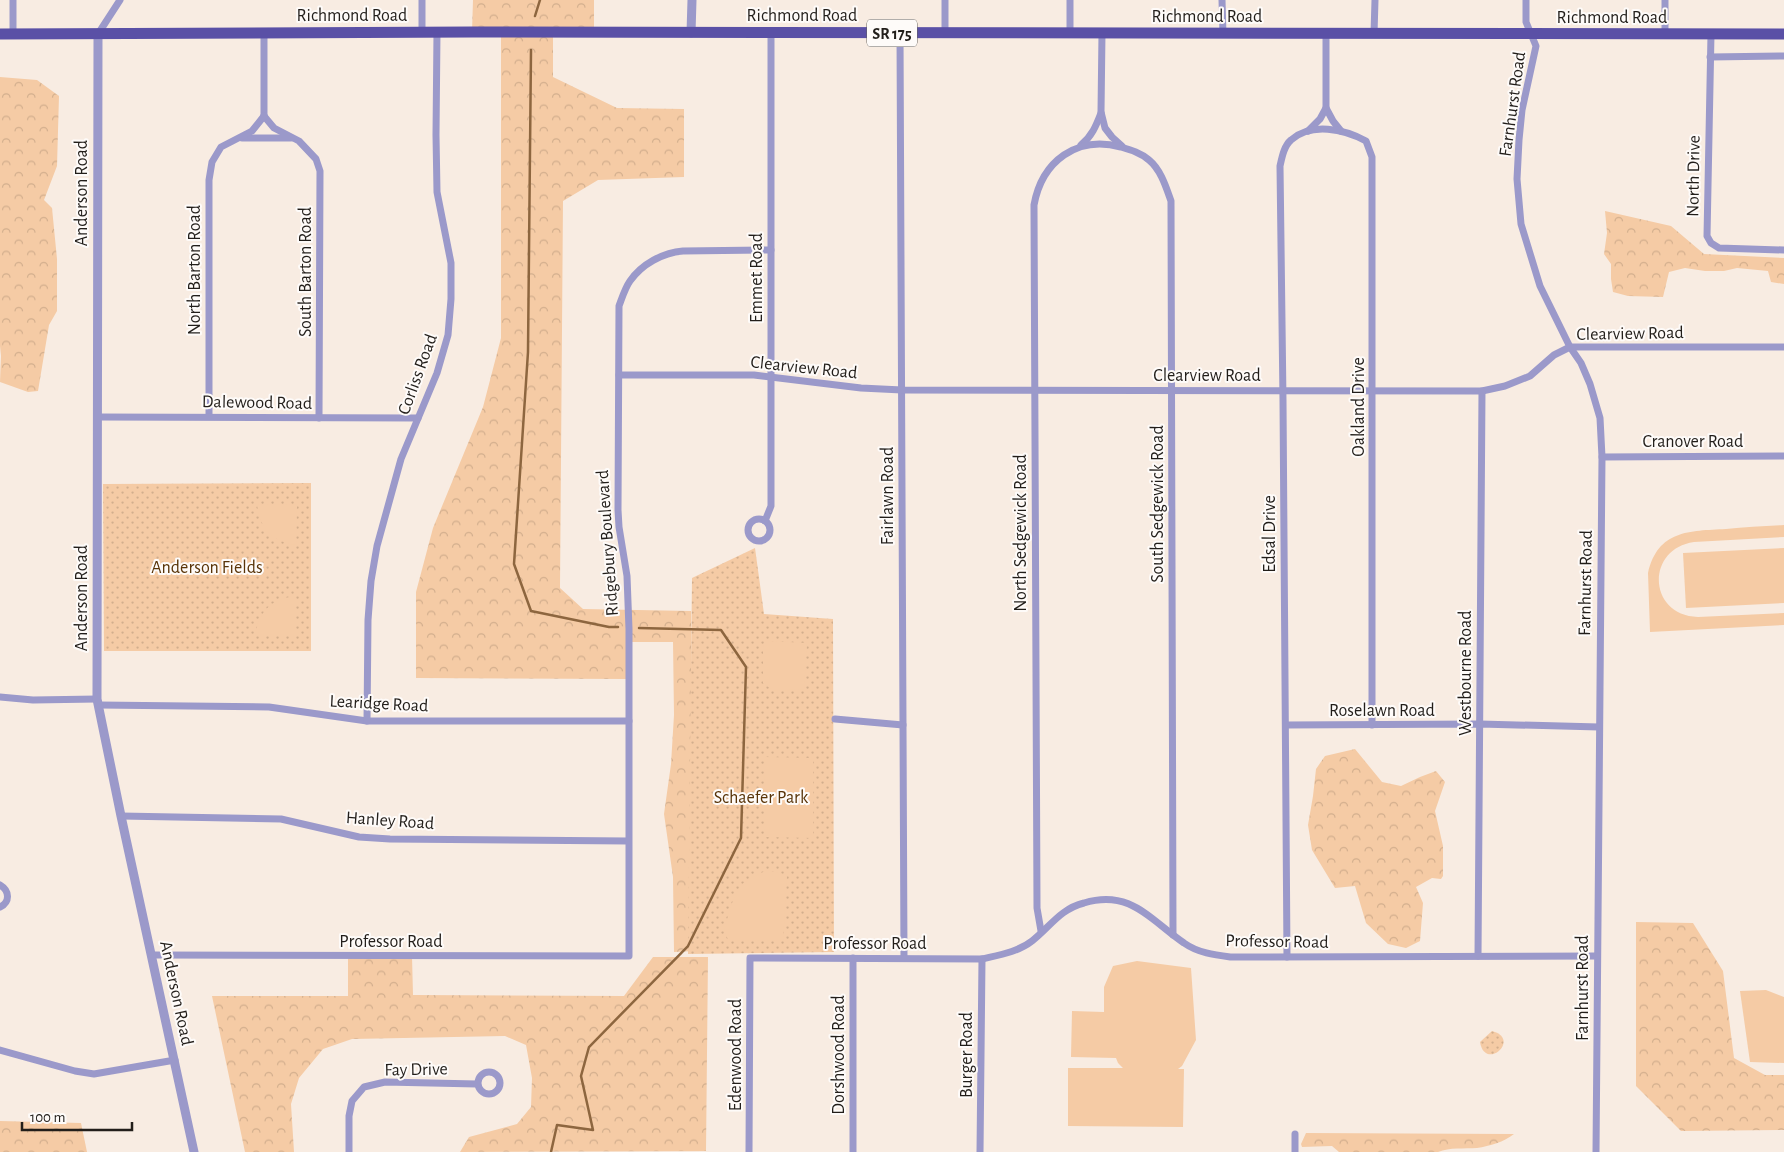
<svg xmlns="http://www.w3.org/2000/svg" width="1784" height="1152" viewBox="0 0 1784 1152" font-family="'Alegreya Sans',sans-serif">
<defs>
<pattern id="forest-crowns" width="20" height="18" patternUnits="userSpaceOnUse" patternTransform="scale(1.25)"><rect width="20" height="18" fill="#f5cba5"/><path d="M2 6a3 3 0 1 1 6 0M12 15a3 3 0 1 1 6 0" fill="none" stroke="#d2ae8d"/></pattern>
<pattern id="park-dots" width="8" height="8" patternUnits="userSpaceOnUse" patternTransform="scale(1.25)"><rect width="8" height="8" fill="#f5cba5"/><path d="M2 2h.1M6 6h.1" fill="none" stroke="#d2ae8d" stroke-width="1.8" stroke-linecap="round"/></pattern>
</defs>
<rect width="100%" height="100%" fill="#f8ece2"/>
<g fill="url(#forest-crowns)">
<polygon points="473,0 594,0 594,33 553,33 553,77 617,108 684,109 684,177 598,180 563,201 560,588 583,609 691,611 694,951 674,952 673,877 664,814 671,764 674,715 673,642 629,642 629,679 416,678 416,592 433,528 483,407 501,338 501,33 472,32"/>
<polygon points="0,77 37,80 59,96 57,166 44,200 52,208 57,259 57,311 49,325 38,391 28,392 0,382 1,356 0,346"/>
<polygon points="1605,211 1671,226 1704,254 1784,258 1784,284 1771,282 1768,271 1737,268 1724,271 1705,271 1685,268 1669,272 1663,297 1628,296 1613,292 1611,279 1611,264 1604,254 1607,233"/>
<polygon points="1355,749 1382,782 1401,786 1420,777 1436,771 1445,782 1435,811 1443,846 1443,876 1441,879 1432,878 1416,887 1423,903 1420,941 1406,948 1388,944 1366,923 1355,886 1335,888 1312,850 1308,825 1313,796 1316,769 1325,756"/>
<polygon points="1636,922 1693,923 1723,971 1734,1058 1765,1075 1784,1075 1784,1130 1681,1131 1636,1086"/>
<polygon points="348,956 412,956 413,995 624,996 653,957 708,957 706,1151 460,1152 469,1137 517,1124 531,1107 532,1078 526,1045 505,1036 352,1039 323,1049 299,1078 291,1104 294,1152 245,1152 212,996 348,996"/>
<polygon points="0,1121 81,1123 87,1152 0,1152"/>
<path d="M1306 1133 1514 1134C1504 1142 1490 1146 1477 1148 1464 1149 1450 1147 1438 1152H1339L1332 1146 1302 1147 1301 1144Z"/>
</g>
<g fill="url(#park-dots)">
<polygon points="311,483 311,651 104,651 103,484"/>
<polygon points="755,548 764,614 833,619 834,952 688,954 692,578"/>
<path d="M1492 1031C1522 1039 1485 1072 1480 1042Z"/>
</g>
<g fill="#f5cba5">
<path d="M257 504 297 505 296 545C271 541 260 529 257 504Z"/>
<path d="M1784 525V537L1694 542C1645 549 1648 616 1698 617L1784 613V625L1650 632 1648 573C1658 530 1689 531 1726 529 1745 527 1765 526 1784 525Z"/>
<polygon points="1784,548 1784,603 1686,608 1683,553"/>
<path d="M295 596V636H255C259 611 270 600 295 596Z"/>
<polygon points="769,641 807,643 804,689 774,691 763,683 763,650 764,645"/>
<polygon points="765,757 813,758 813,838 764,837"/>
<polygon points="767,870 787,875 783,941 728,940 724,929 732,903 741,885 749,879"/>
<polygon points="1137,961 1191,968 1196,1040 1182,1066 1178,1069 1184,1069 1183,1127 1068,1126 1068,1068 1123,1068 1118,1063 1116,1058 1071,1057 1072,1011 1104,1012 1104,987 1113,966"/>
<polygon points="1766,990 1784,997 1784,1063 1750,1062 1740,991"/>
</g>
<g fill="none" stroke-linecap="round" stroke-linejoin="round">
<g stroke="#8d663f" stroke-width="2.5">
<polyline points="535,16 540,0"/>
<polyline points="531,50 528,352 514,564 531,611 609,627 618,627"/>
<polyline points="551,1152 557,1125 593,1130 581,1076 589,1047 688,946 741,838 746,667 721,630 639,628"/>
</g>
<g stroke="#9b99ca" stroke-width="7">
<polyline points="1222,0 1223,34"/>
<polyline points="1526,0 1526,22 1536,46 1522,110 1519,140 1517,179 1521,224 1540,286 1570,347 1581,363 1590,384 1600,418 1602,457 1596,1152"/>
<polyline points="422,32 422,0"/>
<polyline points="13,33 13,0"/>
<polyline points="264,33 264,116"/>
<polyline points="900,33 904,958"/>
<polyline points="945,33 945,0"/>
<polyline points="1070,33 1070,0"/>
<polyline points="1102,33 1101,112 1105,128 1112,137 1122,146"/>
<polyline points="98,34 120,0"/>
<polyline points="1326,34 1326,108 1333,121 1341,131"/>
<polyline points="1374,34 1375,0"/>
<polyline points="1665,34 1665,0"/>
<polyline points="1711,34 1707,236 1711,243 1719,248 1784,250"/>
<polyline points="1710,57 1784,56"/>
<polyline points="264,116 274,128 299,141 316,159 320,171 319,418"/>
<polyline points="1308,131 1320,119 1326,108"/>
<polyline points="242,138 291,138"/>
<path d="M1081 145C1092 136 1096 126 1101 113"/>
<polyline points="619,375 754,375 861,388 902,390 1482,391 1505,386 1530,376 1554,355 1570,347 1784,347"/>
<polyline points="209,416 209,180 212,162 221,147 252,131 264,116"/>
<polyline points="97,417 418,418"/>
<polyline points="1602,457 1784,456"/>
<circle cx="759" cy="530" r="11"/>
<polyline points="765,521 771,506 771,33"/>
<polyline points="0,697 33,700 97,699"/>
<polyline points="99,705 269,707 367,721 629,721"/>
<polyline points="835,719 903,725"/>
<polyline points="367,721 368,620 371,581 377,546 401,459 437,373 448,335 451,299 451,263 437,192 436,135 437,32"/>
<polyline points="1286,725 1480,724 1599,727"/>
<polyline points="121,816 281,819 359,837 390,839 628,841"/>
<path d="M0 885C10 891 10 902 0 907"/>
<path d="M1041 931 1037 908 1034 205C1042 161 1077 135 1121 147 1131 150 1141 153 1149 160 1161 170 1166 187 1171 201L1173 935"/>
<path d="M152 955 629 956V629L627 576 619 527 618 510 619 306C622 298 625 288 630 281 642 264 662 253 683 251L771 250"/>
<polyline points="1478,956 1482,391"/>
<path d="M1287 957 1283 400 1280 166C1282 157 1284 146 1291 140 1311 122 1344 129 1366 141L1372 157V725"/>
<polyline points="853,958 853,1152"/>
<polyline points="0,1050 75,1071 94,1074 175,1060"/>
<circle cx="489" cy="1083" r="11"/>
<polyline points="349,1152 349,1116 352,1101 364,1087 385,1082 477,1084"/>
<path d="M749 1152 750 958 982 959C999 955 1018 952 1032 941 1050 927 1060 909 1084 903 1131 889 1150 920 1184 943 1198 953 1215 955 1231 957L1597 956"/>
<polyline points="980,1152 982,959"/>
<polyline points="1295,1152 1295,1134"/>
</g>
<g stroke="#9b99ca" stroke-width="9">
<polyline points="691,33 692,0"/>
<polyline points="98,34 97,699 121,816 194,1152"/>
</g>
<polyline stroke="#5a50a6" stroke-width="11" points="0,34 472,32 1784,34"/>
</g>
<g text-anchor="middle" stroke-width="4" stroke-linejoin="round" paint-order="stroke">
<rect fill="#fefbf9" stroke="#64605d" stroke-width="1" x="867" y="19.5" width="50" height="27" rx="4"/>
<g font-size="16" font-weight="bold" fill="#221e1a">
<text x="892" y="39">SR 175</text>
</g>
<g font-size="18" fill="#221e1a" stroke="#fefbf9">
<text x="352" y="21">Richmond Road</text>
<text x="802" y="21">Richmond Road</text>
<text x="1207" y="22">Richmond Road</text>
<text x="1612" y="23">Richmond Road</text>
<text transform="translate(1512 104) rotate(-82)" y="6">Farnhurst Road</text>
<text transform="translate(1693 176) rotate(-89)" y="6">North Drive</text>
<text transform="translate(81 193) rotate(-90)" y="6">Anderson Road</text>
<text transform="translate(194 270) rotate(-90)" y="6">North Barton Road</text>
<text transform="translate(305 272) rotate(-90)" y="6">South Barton Road</text>
<text transform="translate(756 278) rotate(-90)" y="6">Emmet Road</text>
<text transform="translate(1630 333) rotate(-1)" y="6">Clearview Road</text>
<text transform="translate(804 367) rotate(6)" y="6">Clearview Road</text>
<text transform="translate(417 374) rotate(-70)" y="6">Corliss Road</text>
<text x="1207" y="381">Clearview Road</text>
<text transform="translate(257 402) rotate(1)" y="6">Dalewood Road</text>
<text transform="translate(1358 407) rotate(-90)" y="6">Oakland Drive</text>
<text x="1693" y="447">Cranover Road</text>
<text transform="translate(887 496) rotate(-90)" y="6">Fairlawn Road</text>
<text transform="translate(1157 504) rotate(-90)" y="6">South Sedgewick Road</text>
<text transform="translate(1020 533) rotate(-90)" y="6">North Sedgewick Road</text>
<text transform="translate(1269 534) rotate(-90)" y="6">Edsal Drive</text>
<text transform="translate(607 543) rotate(-94)" y="6">Ridgebury Boulevard</text>
<text transform="translate(1585 583) rotate(-89)" y="6">Farnhurst Road</text>
<text transform="translate(81 598) rotate(-90)" y="6">Anderson Road</text>
<text transform="translate(1465 673) rotate(-90)" y="6">Westbourne Road</text>
<text transform="translate(379 703) rotate(3)" y="6">Learidge Road</text>
<text x="1382" y="716">Roselawn Road</text>
<text transform="translate(390 820) rotate(4)" y="6">Hanley Road</text>
<text x="391" y="947">Professor Road</text>
<text transform="translate(1277 941) rotate(1)" y="6">Professor Road</text>
<text x="875" y="949">Professor Road</text>
<text transform="translate(1582 988) rotate(-90)" y="6">Farnhurst Road</text>
<text transform="translate(177 993) rotate(78)" y="6">Anderson Road</text>
<text transform="translate(735 1055) rotate(-90)" y="6">Edenwood Road</text>
<text transform="translate(838 1055) rotate(-90)" y="6">Dorshwood Road</text>
<text transform="translate(966 1055) rotate(-90)" y="6">Burger Road</text>
<text transform="translate(416 1069) rotate(-1)" y="6">Fay Drive</text>
</g>
<g font-size="18" fill="#593408" stroke="#fefbf9">
<text x="207" y="573">Anderson Fields</text>
<text x="761" y="803">Schaefer Park</text>
</g>
</g>
<path d="M22 1122v8h110v-8" fill="none" stroke="#221e1a" stroke-width="2.5"/>
<text x="30" y="1122" font-size="15" fill="#221e1a" stroke="#fefbf9" stroke-width="4" paint-order="stroke">100 m</text>
</svg>
